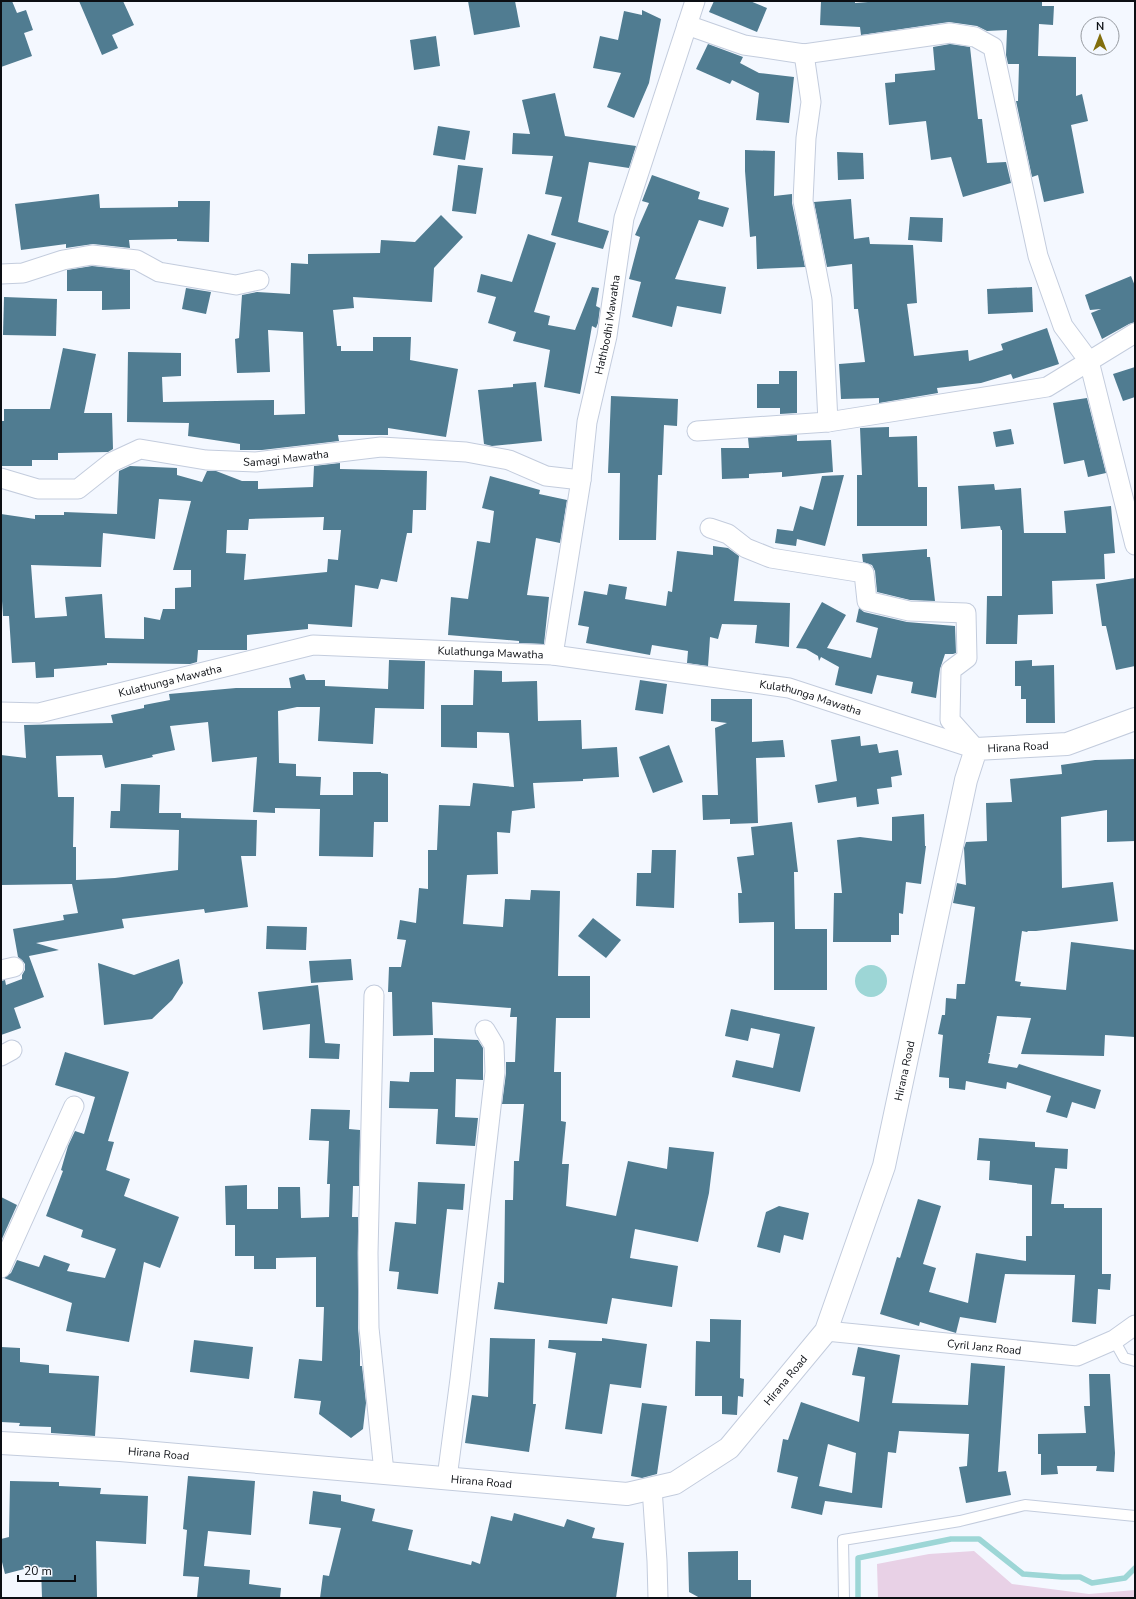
<svg xmlns="http://www.w3.org/2000/svg" width="1136" height="1599" viewBox="0 0 1136 1599" font-family="'Nunito Sans',sans-serif">
<rect width="100%" height="100%" fill="#f4f8ff"/>
<polygon fill="#e8d1e6" points="974,1551 1012,1584 1089,1594 1135,1590 1135,1598 878,1598 877,1564 929,1554"/>
<circle fill="#9dd6d6" cx="871" cy="981" r="16"/>
<g fill="none" stroke-linecap="round" stroke-linejoin="round">
<polyline stroke="#9dd6d6" stroke-width="5.5" points="858,1598 858,1558 951,1539 979,1539 1023,1574 1062,1577 1080,1577 1092,1583 1125,1578 1135,1568"/>
</g>
<g fill="#507c91" fill-rule="evenodd">
<polygon points="1,1 12,1 17,13 26,10 33,30 24,33 32,56 1,67"/>
<polygon points="79,1 123,1 134,25 112,35 118,48 102,55"/>
<polygon points="468,1 515,1 520,27 474,35"/>
<polygon points="714,1 750,1 767,8 757,32 709,12"/>
<polygon points="821,1 855,1 855,3 881,1 1042,1 1042,6 1054,6 1053,25 1039,24 1038,56 1076,57 1076,96 1082,94 1088,121 1071,125 1084,193 1044,202 1038,175 1032,177 1016,101 1018,101 1019,64 1008,64 1006,55 1007,30 987,31 977,26 949,22 861,35 860,27 820,25"/>
<polygon points="642,10 661,19 649,83 634,118 607,107 621,73 593,68 600,36 618,40 624,11 642,15"/>
<polygon points="436,36 440,66 414,70 410,40"/>
<polygon points="708,44 743,57 740,63 759,73 794,77 789,123 756,120 759,93 732,80 730,84 696,69"/>
<polygon points="950,44 970,47 978,119 982,119 987,163 1006,162 1011,183 963,197 951,157 931,160 926,121 889,125 885,83 895,82 895,74 935,70 933,47"/>
<polygon points="555,93 565,136 636,146 629,168 589,162 578,222 609,231 603,249 551,235 562,197 545,194 553,156 512,154 513,133 530,134 522,100"/>
<polygon points="438,126 470,131 465,160 433,155"/>
<polygon points="745,150 775,151 774,196 792,194 792,203 805,267 757,269 756,236 750,237 745,171"/>
<polygon points="837,152 863,153 864,179 838,180"/>
<polygon points="458,165 483,168 476,214 452,211"/>
<polygon points="652,175 700,192 698,199 729,208 723,227 699,220 675,279 726,287 721,314 677,306 672,327 632,317 641,282 629,279 640,237 635,235 649,203 642,201"/>
<polygon points="99,194 100,208 178,207 178,201 210,201 209,242 177,241 177,239 129,240 130,248 93,244 66,248 66,244 21,250 15,204"/>
<polygon points="851,199 854,239 869,237 870,244 913,245 917,303 907,304 914,356 968,350 969,361 1003,350 1001,344 1047,328 1059,364 1013,379 1011,374 981,383 937,388 938,393 879,403 879,398 841,399 839,364 865,362 858,309 854,309 852,264 827,267 814,202"/>
<polygon points="441,215 463,237 434,268 432,302 353,297 354,308 333,310 337,346 341,346 341,351 373,351 373,337 411,337 410,360 458,369 446,437 388,428 388,435 338,435 339,441 262,450 240,450 240,444 188,436 189,423 127,422 128,352 181,353 181,376 162,377 163,402 274,400 274,415 305,414 303,332 268,330 270,372 237,373 235,339 239,338 242,295 257,292 290,294 291,263 308,264 308,254 380,253 381,240 415,242"/>
<polygon points="910,217 943,218 942,242 908,240"/>
<polygon points="528,234 556,243 534,312 550,316 548,325 575,330 592,287 599,288 596,306 600,308 598,323 596,328 592,326 580,394 544,387 550,350 513,341 516,332 488,323 496,297 477,292 481,274 512,282"/>
<polygon points="92,266 130,270 130,309 102,310 102,291 67,291 67,270"/>
<polygon points="1131,276 1135,286 1135,322 1129,324 1102,339 1091,313 1101,309 1090,310 1085,295"/>
<polygon points="1032,287 1033,312 988,314 987,289"/>
<polygon points="186,288 211,292 206,314 182,309"/>
<polygon points="4,297 57,299 56,336 3,335"/>
<polygon points="63,348 96,354 84,413 112,413 113,449 108,452 58,453 58,460 32,460 32,466 1,466 1,421 4,421 4,409 50,409"/>
<polygon points="1135,367 1135,397 1123,401 1113,374"/>
<polygon points="779,371 797,371 797,413 780,414 780,408 757,408 757,384 779,384"/>
<polygon points="536,382 542,441 492,446 484,444 478,390 513,387 513,384"/>
<polygon points="611,396 678,399 677,426 664,425 662,475 658,475 656,540 619,540 620,473 608,473"/>
<polygon points="1087,398 1106,473 1088,477 1084,460 1064,464 1053,403"/>
<polygon points="889,427 889,437 917,436 918,487 927,487 927,526 857,526 857,475 862,475 860,428"/>
<polygon points="1011,429 1014,444 996,447 993,432"/>
<polygon points="797,435 797,441 831,440 833,472 782,477 782,472 749,474 749,478 722,479 721,448 749,448 748,438"/>
<path d="M340 463V469L427 471 426 510H413L412 533H407L397 582 381 579 378 589 355 585 352 627 308 624V629L247 635V650H198L197 662 190 664 107 663V665L54 669V677L36 678 35 662 12 663 9 616H3L1 586V514L35 519V515H64V512L117 514 119 471 130 466 177 468V475L202 482 207 471H216L242 481H258V489L313 487 314 466ZM159 499 191 501 173 570H191V587L175 588V609H163L160 620 144 617V639L105 638 102 594 65 597 67 616 35 618 31 565 101 567 103 533 155 539ZM324 517 323 530H341L338 560 328 559 327 572 244 580 246 554 226 553 227 530H248L249 519Z"/>
<polygon points="844,475 825,546 797,539 796,546 775,543 777,529 793,531 800,506 813,510 822,476"/>
<polygon points="490,476 540,490 539,494 567,500 560,543 536,538 527,595 549,597 544,644 519,643 519,641 448,635 451,597 468,599 477,541 490,543 494,511 482,508"/>
<polygon points="994,484 995,490 1021,488 1024,533 1066,533 1064,511 1111,506 1115,553 1104,554 1105,579 1052,581 1053,614 1018,615 1017,644 986,644 987,596 1002,596 1002,530 1001,530 1000,526 961,529 958,486"/>
<polygon points="713,546 728,548 739,556 734,601 790,603 789,647 755,643 757,625 722,624 718,639 710,637 708,666 687,663 688,651 652,645 650,655 586,643 589,627 578,625 584,591 607,595 609,584 627,587 625,599 666,606 668,591 672,592 677,551 713,555"/>
<polygon points="927,549 927,557 930,557 935,601 910,600 877,592 875,571 872,565 863,562 862,554"/>
<polygon points="1135,578 1135,666 1116,670 1106,626 1102,626 1096,584"/>
<polygon points="822,602 846,615 827,648 871,658 878,628 856,622 859,608 864,612 907,622 955,626 956,653 953,654 945,654 940,669 936,698 911,693 913,682 877,675 872,694 835,685 839,667 821,657 819,661 818,656 806,649 796,648"/>
<polygon points="389,660 425,661 424,709 375,708 373,744 318,741 320,707 297,707 278,711 279,763 296,764 296,776 321,777 320,795 353,795 353,772 381,772 381,773 388,774 388,822 374,822 373,857 319,856 320,809 275,808 275,813 253,812 257,757 212,762 208,722 170,726 175,750 152,755 153,757 105,768 102,755 56,756 58,797 74,797 73,847 76,847 76,880 115,878 178,870 179,830 110,828 111,811 120,811 121,784 160,785 159,813 181,813 181,818 257,820 256,856 241,856 248,907 205,913 204,909 122,919 124,928 36,943 59,950 29,956 44,997 14,1008 21,1028 1,1035 1,981 5,980 6,985 22,979 22,975 25,970 25,964 22,960 18,957 13,929 64,920 63,915 78,913 72,884 1,885 1,755 26,758 24,725 113,723 111,715 144,708 144,705 170,700 169,694 236,688 291,688 289,678 304,674 306,680 325,680 325,686 388,689"/>
<polygon points="1032,660 1032,666 1054,665 1055,723 1026,723 1026,699 1021,699 1021,686 1015,686 1015,661"/>
<polygon points="474,670 502,671 502,682 537,681 538,721 581,720 582,749 617,747 619,777 583,779 583,781 533,783 535,808 512,811 510,833 497,832 498,874 467,875 463,924 503,927 505,899 530,900 531,890 560,891 558,976 590,976 590,1018 556,1018 554,1072 561,1072 561,1121 566,1122 562,1164 569,1164 566,1206 616,1216 628,1161 667,1169 669,1147 714,1152 709,1193 698,1242 635,1229 630,1258 678,1266 672,1307 612,1298 607,1324 494,1309 498,1282 504,1283 505,1200 513,1200 514,1161 519,1161 524,1104 502,1104 506,1073 506,1062 515,1062 517,1017 510,1017 511,1008 432,1002 433,1035 393,1036 392,992 388,992 389,967 401,967 406,940 397,939 400,920 416,923 419,888 428,889 428,850 437,850 439,805 470,806 473,783 514,787 509,733 477,732 477,748 441,747 441,705 473,705"/>
<polygon points="640,680 667,684 663,714 635,710"/>
<polygon points="711,699 752,699 752,742 783,740 785,757 756,758 758,823 730,824 730,819 703,820 702,795 718,795 715,728 727,723 711,721"/>
<polygon points="860,736 861,746 877,744 879,753 898,750 902,775 891,777 892,787 877,789 879,804 857,807 856,797 818,803 815,785 837,781 831,740"/>
<polygon points="669,745 683,782 653,793 639,757"/>
<polygon points="1135,759 1135,841 1107,842 1107,810 1061,817 1062,888 1113,882 1118,921 1036,931 1028,931 1027,932 1022,931 1015,981 1021,982 1020,986 1066,990 1071,942 1135,950 1135,1037 1105,1035 1104,1056 1021,1054 1031,1018 997,1016 990,1053 988,1054 990,1054 988,1063 1017,1068 1019,1064 1101,1090 1095,1109 1072,1102 1067,1118 1046,1112 1051,1096 1007,1082 1006,1089 966,1081 965,1090 949,1088 949,1078 939,1077 943,1035 938,1034 942,1015 945,1015 946,998 956,999 957,984 965,984 975,907 953,903 957,883 966,885 964,848 966,842 987,841 986,803 1012,802 1010,779 1062,774 1061,765 1095,760"/>
<polygon points="924,814 925,846 926,846 921,884 906,882 903,914 899,913 899,935 891,935 891,942 833,942 834,893 842,893 837,840 860,837 892,841 892,817"/>
<polygon points="792,822 798,872 794,872 795,929 827,929 827,990 774,990 774,922 739,923 738,893 742,893 737,857 754,855 751,827"/>
<polygon points="652,850 676,850 674,908 636,906 637,873 651,873"/>
<polygon points="593,918 621,940 606,958 578,936"/>
<polygon points="267,926 307,927 306,950 266,949"/>
<polygon points="179,959 183,983 172,1000 152,1019 104,1025 98,963 134,975"/>
<polygon points="351,959 353,980 311,983 309,961"/>
<polygon points="318,985 325,1043 340,1044 339,1059 309,1058 310,1024 263,1030 258,992"/>
<polygon points="731,1009 815,1027 800,1092 732,1077 736,1060 773,1068 780,1034 751,1028 748,1041 725,1036"/>
<polygon points="434,1038 478,1040 483,1048 483,1080 456,1079 455,1117 478,1118 475,1146 436,1144 438,1109 389,1108 390,1081 409,1082 410,1072 434,1072"/>
<polygon points="65,1052 129,1072 108,1141 114,1142 106,1170 130,1179 124,1196 179,1217 160,1268 144,1262 129,1342 66,1331 72,1303 4,1278 11,1273 17,1260 39,1267 44,1255 70,1264 67,1271 105,1278 116,1249 81,1237 83,1230 46,1216 63,1171 61,1170 68,1146 75,1131 84,1134 95,1097 55,1085"/>
<polygon points="311,1109 350,1110 349,1129 360,1130 359,1186 353,1186 352,1217 358,1217 358,1328 360,1351 360,1366 362,1366 366,1403 363,1429 351,1438 319,1414 321,1401 294,1398 299,1359 322,1361 324,1307 316,1307 316,1257 276,1258 276,1269 254,1269 254,1256 235,1256 235,1225 226,1225 225,1186 247,1185 247,1209 278,1209 278,1187 300,1187 301,1218 329,1217 330,1184 327,1184 329,1141 309,1140"/>
<polygon points="979,1138 1035,1142 1035,1147 1068,1149 1067,1169 1055,1168 1051,1204 1064,1204 1064,1208 1102,1208 1102,1274 1111,1274 1110,1290 1098,1289 1096,1324 1072,1322 1075,1275 1005,1274 996,1323 960,1317 956,1333 920,1322 919,1326 880,1314 897,1257 900,1258 918,1199 941,1206 923,1264 936,1268 929,1292 968,1303 976,1253 1026,1261 1026,1236 1032,1236 1032,1185 989,1180 990,1161 977,1160"/>
<polygon points="418,1182 465,1184 463,1210 447,1209 438,1294 397,1289 399,1272 389,1271 395,1222 416,1224"/>
<polygon points="1,1197 17,1205 1,1241"/>
<polygon points="779,1206 809,1213 803,1240 784,1235 780,1253 757,1247 766,1212"/>
<polygon points="710,1319 741,1320 740,1378 744,1379 743,1397 738,1396 737,1415 722,1414 722,1396 695,1396 696,1341 710,1342"/>
<polygon points="490,1338 535,1339 533,1404 536,1404 529,1452 465,1443 472,1395 488,1397"/>
<polygon points="602,1338 647,1344 641,1388 610,1384 602,1434 565,1429 576,1353 548,1348 549,1340 602,1341"/>
<polygon points="194,1340 253,1347 249,1379 190,1372"/>
<polygon points="1,1347 20,1348 20,1362 49,1365 49,1373 99,1376 95,1436 51,1433 51,1427 19,1426 20,1423 1,1422"/>
<path d="M858 1347 900 1355 892 1403 968 1405 971 1363 1005 1366 998 1472 1006 1471 1011 1495 966 1503 959 1467 967 1466 969 1434 899 1431 896 1453 888 1452 882 1508 825 1501 822 1515 791 1508 798 1477 777 1472 783 1439 788 1440 801 1402 859 1422 865 1377 852 1375ZM828 1444 856 1453 852 1493 819 1486Z"/>
<polygon points="1089,1374 1110,1374 1115,1453 1114,1472 1096,1471 1097,1466 1057,1466 1058,1474 1041,1475 1041,1454 1038,1454 1038,1434 1086,1433 1084,1406 1090,1406"/>
<polygon points="642,1403 667,1406 657,1474 642,1478 631,1476"/>
<polygon points="188,1476 255,1481 251,1535 208,1531 204,1566 250,1570 249,1584 281,1588 280,1598 197,1598 199,1577 183,1576 187,1530 183,1529"/>
<polygon points="10,1481 59,1482 59,1486 101,1488 100,1494 148,1496 146,1544 96,1541 97,1598 42,1598 41,1567 32,1569 32,1567 5,1574 1,1558 1,1539 9,1537"/>
<polygon points="313,1491 341,1495 341,1501 375,1509 372,1521 413,1530 408,1550 471,1565 472,1561 480,1564 491,1516 512,1521 514,1513 564,1527 567,1519 595,1528 592,1538 624,1543 616,1598 320,1598 323,1575 329,1576 341,1528 309,1524"/>
<polygon points="738,1551 738,1580 751,1580 751,1598 700,1598 689,1592 688,1552"/>
</g>
<g fill="none" stroke-linecap="round" stroke-linejoin="round">
<g stroke="#c3ccdd" stroke-width="12">
<g id="service">
<polyline points="1114,1340 1124,1358 1135,1361"/>
<polyline points="844,1598 843,1540 960,1521 1025,1505 1135,1516"/>
</g>
</g>
<g stroke="#c3ccdd" stroke-width="21">
<g id="minor">
<polyline points="687,25 744,45 804,54 950,33 975,37 993,47 1038,256 1063,326 1089,361 1135,545"/>
<polyline points="804,54 811,102 806,138 803,201 822,299 828,422"/>
<polyline points="1,274 23,273 63,260 92,255 137,260 159,272 236,285 259,280"/>
<polyline points="697,431 828,422 1047,387 1135,333"/>
<path id="s1" d="M1 478 38 489H78L112 462 140 449 206 460 256 462 381 447 466 452 509 460 546 476 581 480"/>
<polyline points="710,528 728,534 746,548 771,558 864,573 867,601 909,611 966,613 967,658 951,670 950,720 976,749"/>
<path id="s2" d="M553 655 581 480 587 422 607 336 624 218 695 1"/>
<path id="s3" d="M1 712 39 713 313 645 553 655 789 688 976 749"/>
<polyline points="1,970 14,967"/>
<polyline points="374,995 368,1253 369,1328 384,1472"/>
<polyline points="1,1056 12,1050"/>
<polyline points="1,1268 74,1106"/>
<path id="s4" d="M826 1331 1077 1356 1114 1340 1135 1325"/>
<polyline points="447,1478 460,1379 495,1072 494,1045 485,1030"/>
<polyline points="652,1488 657,1561 658,1598"/>
</g>
</g>
<g stroke="#c3ccdd" stroke-width="24">
<g id="tertiary">
<path id="s5" d="M1 1443 120 1450 627 1494 675 1483 729 1448 826 1331 884 1166 966 780 976 749 1067 744 1135 719"/>
</g>
</g>
<use href="#service" stroke="#fff" stroke-width="10"/>
<use href="#minor" stroke="#fff" stroke-width="19"/>
<use href="#tertiary" stroke="#fff" stroke-width="22"/>
</g>
<g text-anchor="middle" stroke-width="4" stroke-linejoin="round" paint-order="stroke">
<g font-size="11" fill="#0c0f14" stroke="#f4f8ff">
<text dy="4" stroke="none"><textPath href="#s2" startOffset="335">Hathbodhi Mawatha</textPath></text>
<text dy="4" stroke="none"><textPath href="#s1" startOffset="300">Samagi Mawatha</textPath></text>
<text dy="4" stroke="none"><textPath href="#s3" startOffset="498">Kulathunga Mawatha</textPath></text>
<text dy="4" stroke="none"><textPath href="#s3" startOffset="173">Kulathunga Mawatha</textPath></text>
<text dy="4" stroke="none"><textPath href="#s3" startOffset="822">Kulathunga Mawatha</textPath></text>
<text dy="4" stroke="none"><textPath href="#s5" startOffset="1538">Hirana Road</textPath></text>
<text dy="4" stroke="none"><textPath href="#s5" startOffset="1166">Hirana Road</textPath></text>
<text dy="4" stroke="none"><textPath href="#s4" startOffset="159">Cyril Janz Road</textPath></text>
<text dy="4" stroke="none"><textPath href="#s5" startOffset="830">Hirana Road</textPath></text>
<text dy="4" stroke="none"><textPath href="#s5" startOffset="158">Hirana Road</textPath></text>
<text dy="4" stroke="none"><textPath href="#s5" startOffset="482">Hirana Road</textPath></text>
</g>
</g>
<rect width="1136" height="1599" fill="none" stroke="#0c0f14" stroke-width="4"/>
<g transform="translate(1100 36)"><circle r="19" fill="#f4f8ff" stroke="#979ba1"/>
<path d="M0-3L7 15L0 10L-7 15Z" fill="#826e0c"/>
<text y="-6" font-size="11" font-weight="bold" text-anchor="middle" fill="#0c0f14">N</text>
</g>
<path d="M18 1575v6h57v-6" fill="none" stroke="#0c0f14" stroke-width="2"/>
<text x="24" y="1575" font-size="12" fill="#0c0f14" stroke="#f4f8ff" stroke-width="3" paint-order="stroke">20 m</text>
</svg>
